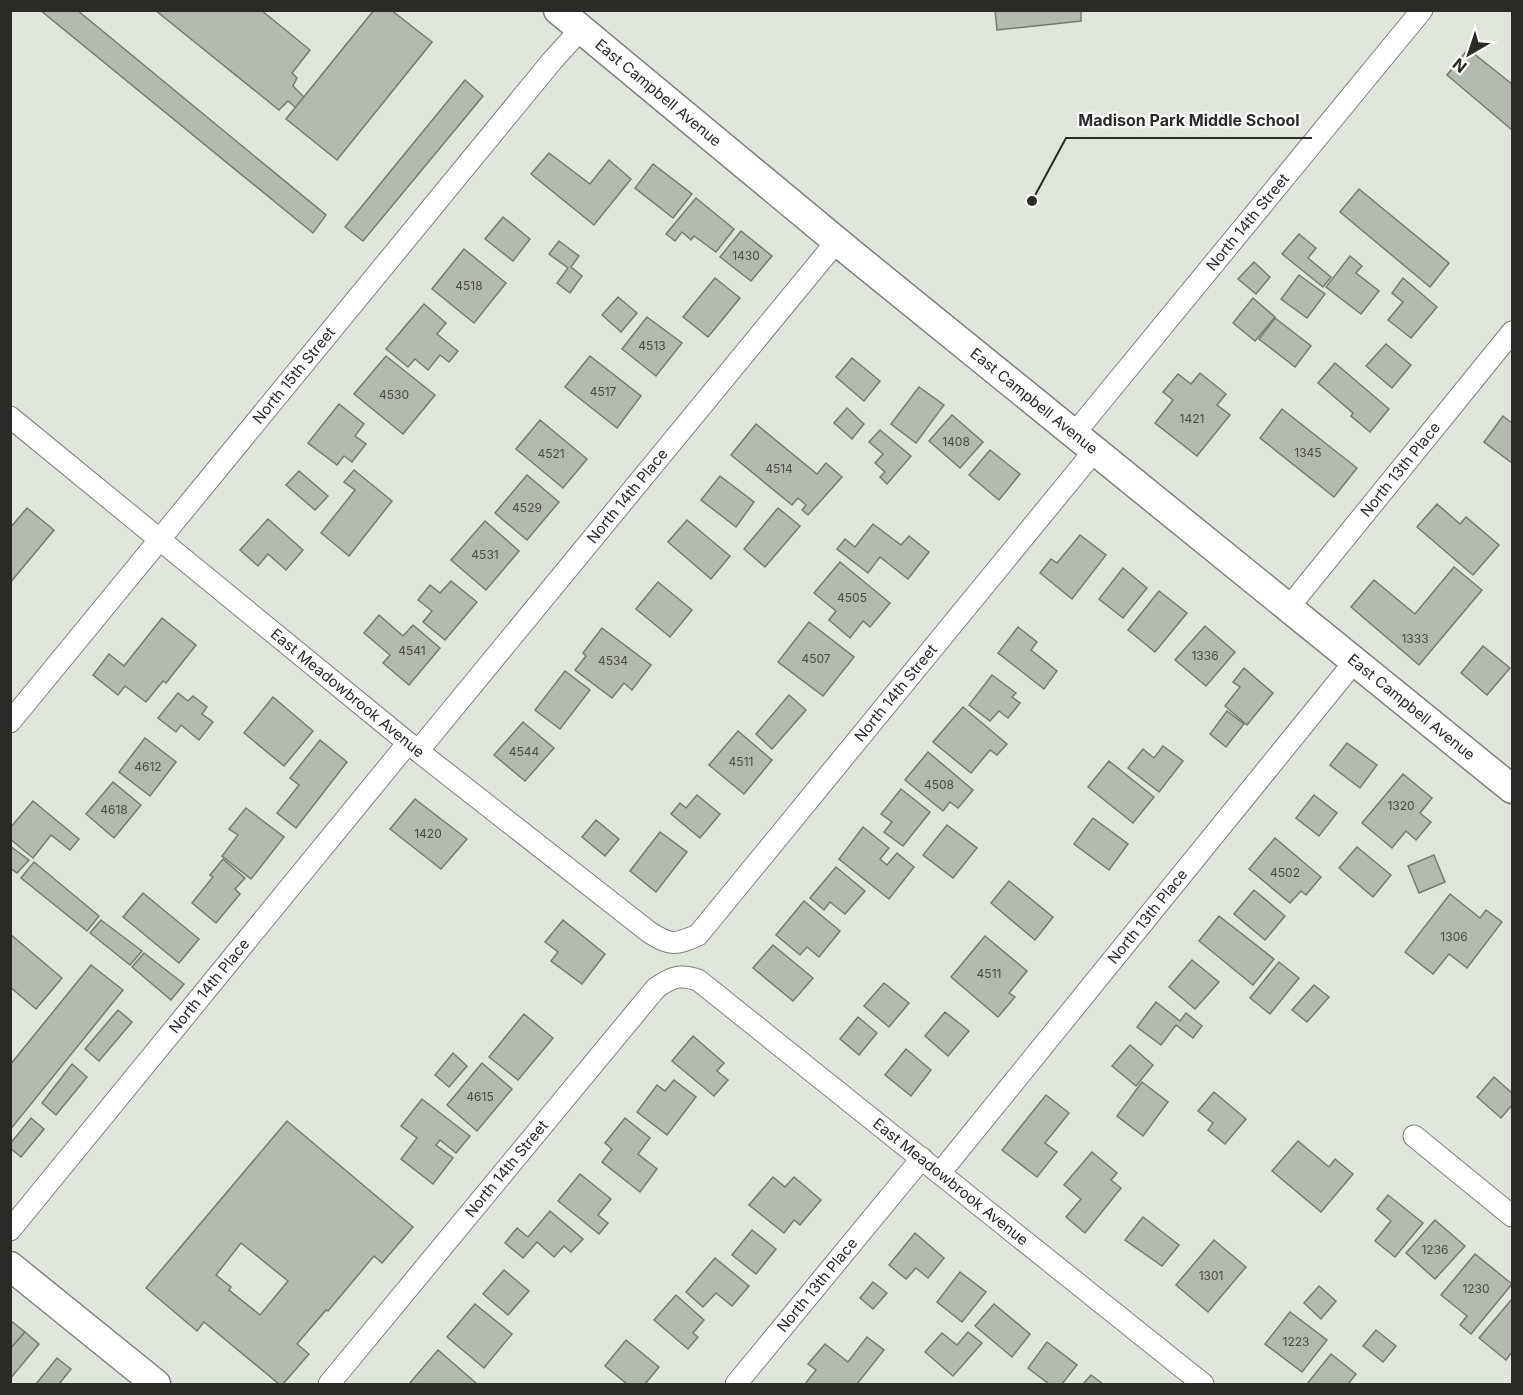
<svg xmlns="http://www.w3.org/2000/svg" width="1523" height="1395" viewBox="0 0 1523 1395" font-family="Inter,sans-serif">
<rect width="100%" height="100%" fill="#dfe5da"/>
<g fill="#b4b9af" stroke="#777c72" stroke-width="1.5" fill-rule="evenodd">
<polygon points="40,10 77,10 326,215 313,233"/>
<polygon points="155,10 261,10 310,50 292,73 297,78 293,86 304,97 296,108 288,101 279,110"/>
<polygon points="374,10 391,10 432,42 337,160 286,119"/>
<polygon points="995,10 1081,10 1081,21 997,30"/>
<polygon points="1468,49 1512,84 1512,130 1447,75"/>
<polygon points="465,80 483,96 363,241 345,227"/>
<polygon points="549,153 590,184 609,160 631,179 594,225 531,174"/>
<polygon points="653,164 692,194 673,218 635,188"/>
<polygon points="1359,189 1449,263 1430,287 1340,212"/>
<polygon points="696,198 734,229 716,252 694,236 691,240 682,232 675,241 666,234"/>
<polygon points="503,217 530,239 513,261 485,239"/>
<polygon points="741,231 772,256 751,281 720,257"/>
<polygon points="1299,234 1316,248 1308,258 1331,277 1323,287 1282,254"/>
<polygon points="559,241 579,256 571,267 582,276 570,293 557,283 568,268 549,254"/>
<polygon points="464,249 506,283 474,323 432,289"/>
<polygon points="1350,256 1362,266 1356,273 1379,291 1361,314 1326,287"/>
<polygon points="1254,262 1270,277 1256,294 1238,279"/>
<polygon points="1299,275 1325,294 1307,318 1281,299"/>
<polygon points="715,278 740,298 708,337 683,317"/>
<polygon points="1403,278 1437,307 1411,338 1388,320 1403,302 1392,293"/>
<polygon points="618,297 637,313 621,332 602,315"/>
<polygon points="1253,298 1275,317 1255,341 1233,323"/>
<polygon points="424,304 446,323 437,334 458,351 449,362 440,355 428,370 415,359 408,367 386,349"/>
<polygon points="647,317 682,343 656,376 622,349"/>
<polygon points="1275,318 1311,346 1295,367 1259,339"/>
<polygon points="1386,344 1411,365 1392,388 1366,366"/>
<polygon points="386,356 435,395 403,434 354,394"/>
<polygon points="590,356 641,396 617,428 565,387"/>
<polygon points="852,358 880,381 864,401 836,377"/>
<polygon points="1335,363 1389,409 1370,432 1351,416 1353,413 1318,383"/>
<polygon points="1200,373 1226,394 1217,405 1230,415 1197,456 1155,423 1173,400 1163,392 1178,374 1191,384"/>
<polygon points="919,387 944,405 916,443 891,424"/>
<polygon points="339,404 364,424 355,436 366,444 352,462 344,456 337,465 308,443"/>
<polygon points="847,408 864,424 852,439 834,423"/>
<polygon points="1282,409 1357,468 1334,497 1260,438"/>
<polygon points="952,415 983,442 960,468 929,441"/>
<polygon points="1503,416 1512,423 1512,463 1484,442"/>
<polygon points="540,420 587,459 563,488 516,449"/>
<polygon points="756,424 817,474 826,463 842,477 808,515 802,510 806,505 798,498 792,505 731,455"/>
<polygon points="880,430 911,456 887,484 880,477 885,472 875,463 883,454 869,442"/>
<polygon points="990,450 1020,474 999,500 969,475"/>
<polygon points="354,470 392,501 349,556 321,533 355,490 344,482"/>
<polygon points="299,471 328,496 315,510 286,485"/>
<polygon points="527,475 559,502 527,540 495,513"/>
<polygon points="720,476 754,502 736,527 701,500"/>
<polygon points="1437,504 1460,524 1466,517 1499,545 1473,575 1417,527"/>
<polygon points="27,508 54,530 10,583 10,528"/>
<polygon points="778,508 800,526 765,567 744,549"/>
<polygon points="268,519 303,550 286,570 268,554 258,566 240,550"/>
<polygon points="687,520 730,556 711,579 668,542"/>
<polygon points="485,521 519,551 486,590 451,560"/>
<polygon points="873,524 901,545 909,536 929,552 908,579 880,557 868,573 837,549 845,539 855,547"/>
<polygon points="1080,535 1106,555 1072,599 1040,573 1051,559 1057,563"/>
<polygon points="840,562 890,603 870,627 863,621 850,638 829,620 836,611 814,593"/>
<polygon points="1454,567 1482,590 1419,665 1351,607 1374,580 1415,614"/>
<polygon points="1123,568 1147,588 1123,618 1099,599"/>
<polygon points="451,581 477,602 445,640 423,622 432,611 418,600 430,585 440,593"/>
<polygon points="658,582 692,610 670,637 636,609"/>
<polygon points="1159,591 1187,613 1155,652 1128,630"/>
<polygon points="379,615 403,636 413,625 440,648 409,685 383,663 390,655 364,633"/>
<polygon points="162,618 196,645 166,683 163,681 146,702 125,686 118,695 93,675 109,654 124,666"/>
<polygon points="809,622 854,657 823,696 778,662"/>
<polygon points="1205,626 1235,652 1206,686 1175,660"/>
<polygon points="1018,627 1037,642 1031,650 1057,671 1044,689 998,653"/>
<polygon points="602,628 651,665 632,690 624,683 612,698 575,670 586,656 583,653"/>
<polygon points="1483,646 1510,668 1487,695 1461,673"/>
<polygon points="1244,668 1273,693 1247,725 1225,706 1240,687 1233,682"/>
<polygon points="565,671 590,690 560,729 535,710"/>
<polygon points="992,675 1016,693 1012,697 1020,703 1008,718 999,711 990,721 969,705"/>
<polygon points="178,693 188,701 193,696 207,707 202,714 213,722 199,740 181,725 176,732 158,718"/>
<polygon points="789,695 806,710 772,749 756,734"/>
<polygon points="273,697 313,731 284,766 244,733"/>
<polygon points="963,707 1007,744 997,755 990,750 971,773 933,742"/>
<polygon points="1227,711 1244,724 1226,747 1210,734"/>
<polygon points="523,722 554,748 525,781 494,755"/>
<polygon points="738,731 772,760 744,794 709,765"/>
<polygon points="145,738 176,762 150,796 119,772"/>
<polygon points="320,740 347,762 296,828 277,813 299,785 290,778"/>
<polygon points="1347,743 1377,765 1360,788 1330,765"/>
<polygon points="1163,746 1183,761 1159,792 1128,768 1143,749 1154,758"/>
<polygon points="928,752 973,790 958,808 950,802 943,811 905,780"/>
<polygon points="1109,761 1154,797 1133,823 1088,787"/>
<polygon points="1403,774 1432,798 1420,813 1431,822 1416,840 1406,831 1392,848 1362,823"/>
<polygon points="113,782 141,805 114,838 86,814"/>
<polygon points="901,789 930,812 903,846 884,832 892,822 881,814"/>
<polygon points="697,795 720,814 700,838 671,814 680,803 686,808"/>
<polygon points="1314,795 1337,813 1319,836 1296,818"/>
<polygon points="415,799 467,839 441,869 390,829"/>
<polygon points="33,801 79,839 70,850 51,835 33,858 10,839 10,828"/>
<polygon points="246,808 284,837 251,879 222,856 238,835 229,829"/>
<polygon points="1093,818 1128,844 1109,870 1074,844"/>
<polygon points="596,820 619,839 605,856 582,837"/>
<polygon points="947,825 977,848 953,878 923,855"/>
<polygon points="863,827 889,848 880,859 887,865 897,853 914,867 889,899 839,859"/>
<polygon points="660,832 687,852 656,892 630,871"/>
<polygon points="1275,838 1321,877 1306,895 1301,891 1290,903 1249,869"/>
<polygon points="10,846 29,860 17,873 10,868"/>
<polygon points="1357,847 1391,875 1373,897 1339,868"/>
<polygon points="1434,855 1445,882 1419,893 1408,866"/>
<polygon points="223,859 245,878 235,889 240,894 216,923 192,903 213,877 210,875"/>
<polygon points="34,862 99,916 87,931 21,878"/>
<polygon points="836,867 865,891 845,914 830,902 824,910 810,898"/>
<polygon points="1009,881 1053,917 1035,940 991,903"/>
<polygon points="1254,890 1285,916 1265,940 1234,914"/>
<polygon points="143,893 199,939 179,963 123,917"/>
<polygon points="1450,894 1480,918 1486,910 1502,922 1467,968 1449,954 1433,974 1405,952"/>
<polygon points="804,901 840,931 819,957 807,947 800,955 776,935"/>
<polygon points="1219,916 1274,959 1253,985 1199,941"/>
<polygon points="101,920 142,951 130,965 90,933"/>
<polygon points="563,920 605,954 582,984 551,961 558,952 545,942"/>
<polygon points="10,934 62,978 36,1009 10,987"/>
<polygon points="985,936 1027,971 1009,993 1015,997 998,1017 951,977"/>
<polygon points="773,945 813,978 793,1001 753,968"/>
<polygon points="144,953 184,984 171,1000 132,967"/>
<polygon points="1192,960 1219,982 1195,1009 1169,987"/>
<polygon points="1279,962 1299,978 1270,1014 1250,998"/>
<polygon points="91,965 123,990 10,1130 10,1065"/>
<polygon points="884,983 909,1003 889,1027 864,1006"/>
<polygon points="1314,985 1329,997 1307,1022 1292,1010"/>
<polygon points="1156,1002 1180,1021 1186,1013 1202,1026 1193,1038 1176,1025 1161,1045 1137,1027"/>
<polygon points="118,1010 132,1022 99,1061 85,1049"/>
<polygon points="945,1012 969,1031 948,1056 925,1036"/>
<polygon points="524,1014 553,1038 518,1080 489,1057"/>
<polygon points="858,1017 877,1033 859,1055 840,1039"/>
<polygon points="693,1036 724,1063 717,1071 728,1080 714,1096 672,1061"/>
<polygon points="1130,1045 1153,1065 1136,1086 1112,1066"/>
<polygon points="906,1049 931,1070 911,1096 885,1075"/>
<polygon points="453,1053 467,1066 449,1087 435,1075"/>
<polygon points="482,1063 512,1089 477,1131 447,1105"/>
<polygon points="72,1064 87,1077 56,1115 42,1103"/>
<polygon points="1494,1077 1512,1093 1512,1105 1501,1118 1477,1097"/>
<polygon points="674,1080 696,1097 667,1135 637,1112 657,1085 665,1091"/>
<polygon points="1142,1082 1168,1102 1143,1136 1117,1116"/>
<polygon points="1214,1092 1246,1119 1225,1144 1208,1130 1213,1123 1198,1111"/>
<polygon points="1046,1095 1069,1113 1045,1143 1057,1152 1037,1177 1002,1150"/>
<polygon points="422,1099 470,1136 456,1153 440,1140 436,1145 453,1158 433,1184 401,1159 417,1138 401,1126"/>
<polygon points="31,1118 44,1129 21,1157 10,1148 10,1144"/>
<polygon points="625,1118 650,1138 638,1154 657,1169 640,1192 602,1162 612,1149 605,1143"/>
<path d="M287 1121 413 1227 382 1263 374 1256 328 1311 326 1310 297 1344 309 1354 283 1384H279L204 1322 197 1331 146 1288ZM241 1243 288 1281 260 1315 229 1290 231 1287 216 1275Z"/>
<polygon points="1298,1141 1329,1167 1335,1159 1353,1174 1321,1212 1272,1171"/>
<polygon points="1092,1152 1117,1173 1111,1180 1121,1188 1085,1233 1066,1217 1081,1199 1064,1185"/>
<polygon points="580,1174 611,1199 598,1215 608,1223 599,1234 558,1201"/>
<polygon points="773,1177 785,1187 794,1177 821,1200 800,1225 794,1220 784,1233 749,1205"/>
<polygon points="1388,1195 1423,1223 1395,1257 1375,1241 1391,1221 1377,1209"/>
<polygon points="550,1211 583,1239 571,1252 564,1246 554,1257 537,1242 523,1258 505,1243 517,1228 528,1237"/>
<polygon points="1143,1217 1179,1245 1162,1266 1125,1240"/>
<polygon points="1435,1220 1465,1246 1435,1279 1406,1253"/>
<polygon points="752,1230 776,1249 756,1274 732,1255"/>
<polygon points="915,1233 944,1258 928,1278 916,1268 906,1279 889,1265"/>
<polygon points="1214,1240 1246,1267 1208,1312 1176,1285"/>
<polygon points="1475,1254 1512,1284 1471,1334 1460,1325 1467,1316 1441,1295"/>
<polygon points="715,1258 749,1286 732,1306 716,1293 703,1307 686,1292"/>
<polygon points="504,1270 529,1291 508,1315 483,1294"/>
<polygon points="960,1272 986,1292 962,1322 937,1302"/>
<polygon points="873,1282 887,1293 873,1309 860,1298"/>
<polygon points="1319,1286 1336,1301 1321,1319 1304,1303"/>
<polygon points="676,1295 704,1320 693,1333 698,1337 688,1349 654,1320"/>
<polygon points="1512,1299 1512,1352 1506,1360 1479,1338"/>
<polygon points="475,1304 512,1334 484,1368 447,1337"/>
<polygon points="994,1304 1030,1334 1012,1357 975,1326"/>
<polygon points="1290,1312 1327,1340 1302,1372 1265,1344"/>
<polygon points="10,1320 25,1332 10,1349"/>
<polygon points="1376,1330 1396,1346 1383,1362 1363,1346"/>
<polygon points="25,1332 39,1344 10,1379 10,1349"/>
<polygon points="968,1332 982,1343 953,1376 925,1352 942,1333 957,1345"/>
<polygon points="867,1337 884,1350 857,1384 805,1384 816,1370 808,1364 825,1344 848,1362"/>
<polygon points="626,1340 659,1367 645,1384 627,1384 605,1366"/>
<polygon points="1047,1342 1077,1365 1062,1384 1049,1384 1028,1368"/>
<polygon points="438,1350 476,1383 475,1384 409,1384"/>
<polygon points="1331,1354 1356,1374 1348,1384 1307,1384"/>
<polygon points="57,1358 71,1369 59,1384 36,1384"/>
<polygon points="1091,1375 1103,1384 1083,1384"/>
</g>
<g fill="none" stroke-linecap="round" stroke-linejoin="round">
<g stroke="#7e8379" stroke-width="23">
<g id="street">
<path id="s1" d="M10 417 418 751 649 932C671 946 675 945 698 935L1095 450"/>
<path id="s2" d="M1074 434 1422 10"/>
<path id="s3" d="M1289 607 1512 332"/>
<path id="s4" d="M10 722 552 61 581 29"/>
<path id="s5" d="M418 751 837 241"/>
<polyline points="1414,1136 1512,1216"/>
<path id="s6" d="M940 1173 1355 661"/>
<path id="s7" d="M10 1230 408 743"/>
<path id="s8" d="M329 1384 656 988C672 977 679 974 698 980L1203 1384"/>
<path id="s9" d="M736 1384 922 1158"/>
</g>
</g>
<g stroke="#7e8379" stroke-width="31">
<g id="secondary">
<path id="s10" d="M558 10 851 253 1512 789"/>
<polyline points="10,1266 156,1384"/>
</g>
</g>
<use href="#street" stroke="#fff" stroke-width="21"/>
<use href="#secondary" stroke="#fff" stroke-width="28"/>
</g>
<g text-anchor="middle" stroke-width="4.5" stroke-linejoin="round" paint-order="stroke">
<g font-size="12" fill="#4c4e49">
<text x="746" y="260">1430</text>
<text x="469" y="290">4518</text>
<text x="652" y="350">4513</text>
<text x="603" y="396">4517</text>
<text x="394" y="399">4530</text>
<text x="1192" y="423">1421</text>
<text x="956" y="446">1408</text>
<text x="1308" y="457">1345</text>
<text x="551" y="458">4521</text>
<text x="779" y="473">4514</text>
<text x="527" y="512">4529</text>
<text x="485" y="559">4531</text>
<text x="852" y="602">4505</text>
<text x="1415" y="643">1333</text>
<text x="412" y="655">4541</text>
<text x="1205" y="660">1336</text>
<text x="816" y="663">4507</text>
<text x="613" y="665">4534</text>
<text x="524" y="756">4544</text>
<text x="741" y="766">4511</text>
<text x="148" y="771">4612</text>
<text x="939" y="789">4508</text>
<text x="1401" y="810">1320</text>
<text x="114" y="814">4618</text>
<text x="428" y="838">1420</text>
<text x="1285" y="877">4502</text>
<text x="1454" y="941">1306</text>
<text x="989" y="978">4511</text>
<text x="480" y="1101">4615</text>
<text x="1435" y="1254">1236</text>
<text x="1211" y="1280">1301</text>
<text x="1476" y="1293">1230</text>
<text x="1296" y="1346">1223</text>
</g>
<g font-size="15" fill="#292b27" stroke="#fff">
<text dy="5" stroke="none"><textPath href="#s10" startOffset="130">East Campbell Avenue</textPath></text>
<text dy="5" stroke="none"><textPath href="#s2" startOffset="274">North 14th Street</textPath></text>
<text dy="5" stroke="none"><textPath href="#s4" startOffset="448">North 15th Street</textPath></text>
<text dy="5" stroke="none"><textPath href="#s10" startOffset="616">East Campbell Avenue</textPath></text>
<text dy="5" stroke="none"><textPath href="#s3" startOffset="177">North 13th Place</textPath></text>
<text dy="5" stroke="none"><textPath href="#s5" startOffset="330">North 14th Place</textPath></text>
<text dy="5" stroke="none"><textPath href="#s1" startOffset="436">East Meadowbrook Avenue</textPath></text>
<text dy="5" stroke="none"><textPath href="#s1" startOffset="1186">North 14th Street</textPath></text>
<text dy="5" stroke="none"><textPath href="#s10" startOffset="1102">East Campbell Avenue</textPath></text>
<text dy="5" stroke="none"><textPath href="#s6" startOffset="330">North 13th Place</textPath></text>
<text dy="5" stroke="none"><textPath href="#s7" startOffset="315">North 14th Place</textPath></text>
<text dy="5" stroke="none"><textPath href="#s8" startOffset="279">North 14th Street</textPath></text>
<text dy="5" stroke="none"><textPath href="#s8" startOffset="882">East Meadowbrook Avenue</textPath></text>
<text dy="5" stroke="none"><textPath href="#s9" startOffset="128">North 13th Place</textPath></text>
</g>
</g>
<path fill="none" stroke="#292b27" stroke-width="2" d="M1032 201L1066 138H1312"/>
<circle fill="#292b27" stroke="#fff" stroke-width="2" cx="1032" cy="201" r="6"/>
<g font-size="16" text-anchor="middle" font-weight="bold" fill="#292b27" stroke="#fff" stroke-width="4.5" stroke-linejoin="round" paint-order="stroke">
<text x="1189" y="126">Madison Park Middle School</text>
</g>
<rect width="1523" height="1395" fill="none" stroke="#292b27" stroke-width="24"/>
<g transform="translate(1469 54) rotate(219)" stroke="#ffffff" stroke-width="4.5" paint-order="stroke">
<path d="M0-4.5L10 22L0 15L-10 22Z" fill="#292b27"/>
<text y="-9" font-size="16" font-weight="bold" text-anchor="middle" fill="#292b27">N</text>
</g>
</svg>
